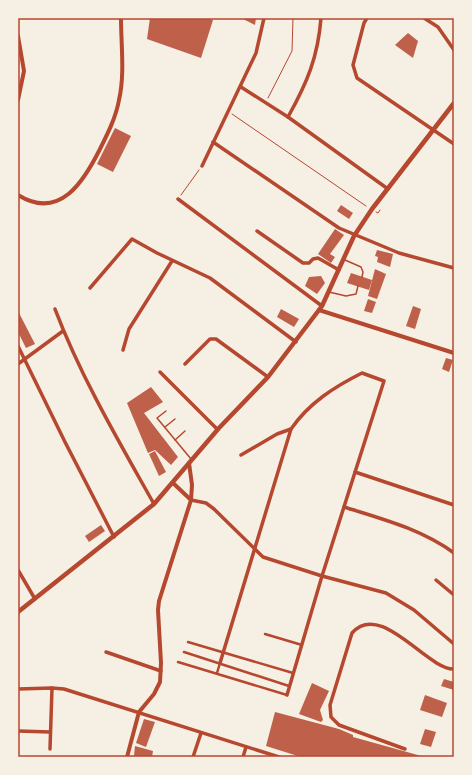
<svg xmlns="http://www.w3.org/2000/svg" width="472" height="775" viewBox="0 0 472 775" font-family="Overpass,sans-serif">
<rect width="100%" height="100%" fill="#f6efe4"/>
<g fill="#bf614a">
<polygon points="150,18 205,18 213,20 201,58 147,39"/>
<polygon points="241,18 256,18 255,25"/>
<polygon points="408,33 418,41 413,58 395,45"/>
<polygon points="115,128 131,136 113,172 97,164"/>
<polygon points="341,205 353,213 349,219 337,211"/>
<polygon points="335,229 344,235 330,254 335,257 331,263 318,254"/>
<polygon points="377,250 393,254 390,267 377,262 378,257 375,256"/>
<polygon points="375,269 386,274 377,299 368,296"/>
<polygon points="351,273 372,280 369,290 347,283"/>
<polygon points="321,276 325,283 317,294 305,286 309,277"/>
<polygon points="368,299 376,302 372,313 364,311"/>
<polygon points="413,306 421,309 415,329 406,326"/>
<polygon points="281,309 299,319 294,327 277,317"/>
<polygon points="18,311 35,344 26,348 18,332"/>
<polygon points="446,358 453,360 449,372 442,369"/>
<polygon points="151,387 163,402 144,413 178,457 171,465 155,450 148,453 127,403"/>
<polygon points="155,451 166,472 159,476 149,454"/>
<polygon points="101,525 105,531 89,542 85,536"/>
<polygon points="444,679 454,682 454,690 441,686"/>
<polygon points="312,683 329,691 320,710 323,720 321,722 299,714"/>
<polygon points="425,695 447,703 442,717 420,710"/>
<polygon points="275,712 339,729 353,735 353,737 425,757 301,757 266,746"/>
<polygon points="144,719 155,722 146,747 136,743"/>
<polygon points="425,729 436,732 431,747 420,744"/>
<polygon points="135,746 153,751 152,757 134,756"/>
</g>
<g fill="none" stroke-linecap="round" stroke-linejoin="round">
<g stroke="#b5482f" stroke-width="1">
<polyline points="268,98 292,51 293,18"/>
<polyline points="232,114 366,206"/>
<polyline points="181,195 199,170"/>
<polyline points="376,212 378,213 380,210"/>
</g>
<g stroke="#b5482f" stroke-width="1.5">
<polyline points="345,260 361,267 363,272 362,277"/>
<polyline points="329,292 346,296 356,294 358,286"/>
<polyline points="166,411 157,418 191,459"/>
<polyline points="165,427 175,419"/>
<polyline points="175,440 185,431"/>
</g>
<g stroke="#b5482f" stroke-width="2.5">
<polyline points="265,634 302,645"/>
<polyline points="188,642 293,673"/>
<polyline points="184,652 289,686"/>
<polyline points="178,662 287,695"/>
<polyline points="217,673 220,663"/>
</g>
<g stroke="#b5482f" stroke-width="3.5">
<polyline points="367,18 364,23 353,65 357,78 454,144"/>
<polyline points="424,18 438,27 454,50"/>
<polyline points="241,87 288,117 388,189"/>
<path d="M288 117C307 83 318 57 321 18"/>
<polyline points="213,142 339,228 399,253 454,268"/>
<polyline points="202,166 256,53 264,18"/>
<polyline points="178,199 322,306"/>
<polyline points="257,231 303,263 309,263 313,259 318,258 339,270"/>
<polyline points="90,288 132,239 157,253 210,278 296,342"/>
<path d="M55 309C81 377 118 440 154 504"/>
<polyline points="18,346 65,442 114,537"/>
<polyline points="123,350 129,329 172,261"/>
<polyline points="18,364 63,331"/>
<polyline points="185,364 210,339 216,339 268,377"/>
<polyline points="160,372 217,429"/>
<polyline points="241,455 277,434 291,429"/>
<polyline points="355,472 454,505"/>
<polyline points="191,500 206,503 214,509 263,557 322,576 386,593 414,610 454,644"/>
<path d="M344 507C382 519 421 529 454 553"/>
<polyline points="18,570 35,599"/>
<polyline points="436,580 454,595"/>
<polyline points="106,652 161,671"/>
<path d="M220 663 291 429C309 403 334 387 362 373L384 381 322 576 287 695"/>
<polyline points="18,689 52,688 64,689 279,757"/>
<polyline points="18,731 50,732"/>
<polyline points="50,749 52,688"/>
<path d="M405 749 339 725 331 717 330 705 352 633C381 600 427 670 454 669"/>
<polyline points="193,757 201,733"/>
<polyline points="243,757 246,747"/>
</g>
<g stroke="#b5482f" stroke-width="4">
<polyline points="18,36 24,71 18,100"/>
<path d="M18 195C60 221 84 181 100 149 108 133 116 117 119 100 125 74 121 45 121 18"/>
<polyline points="319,310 454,353"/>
<polyline points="173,483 191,500"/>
<polyline points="127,757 139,712 154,694 160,682 161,663 158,610 159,601 191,500 192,485 189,463"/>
</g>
<polyline stroke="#b5482f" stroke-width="4.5" points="18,612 154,504 219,428 268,377 322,306 354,236 372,209 454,103"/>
</g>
<rect width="472" height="775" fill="none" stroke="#f6efe4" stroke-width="38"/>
<rect x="19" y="19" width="434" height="737" fill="none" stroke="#b5482f" stroke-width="1.5"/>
</svg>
